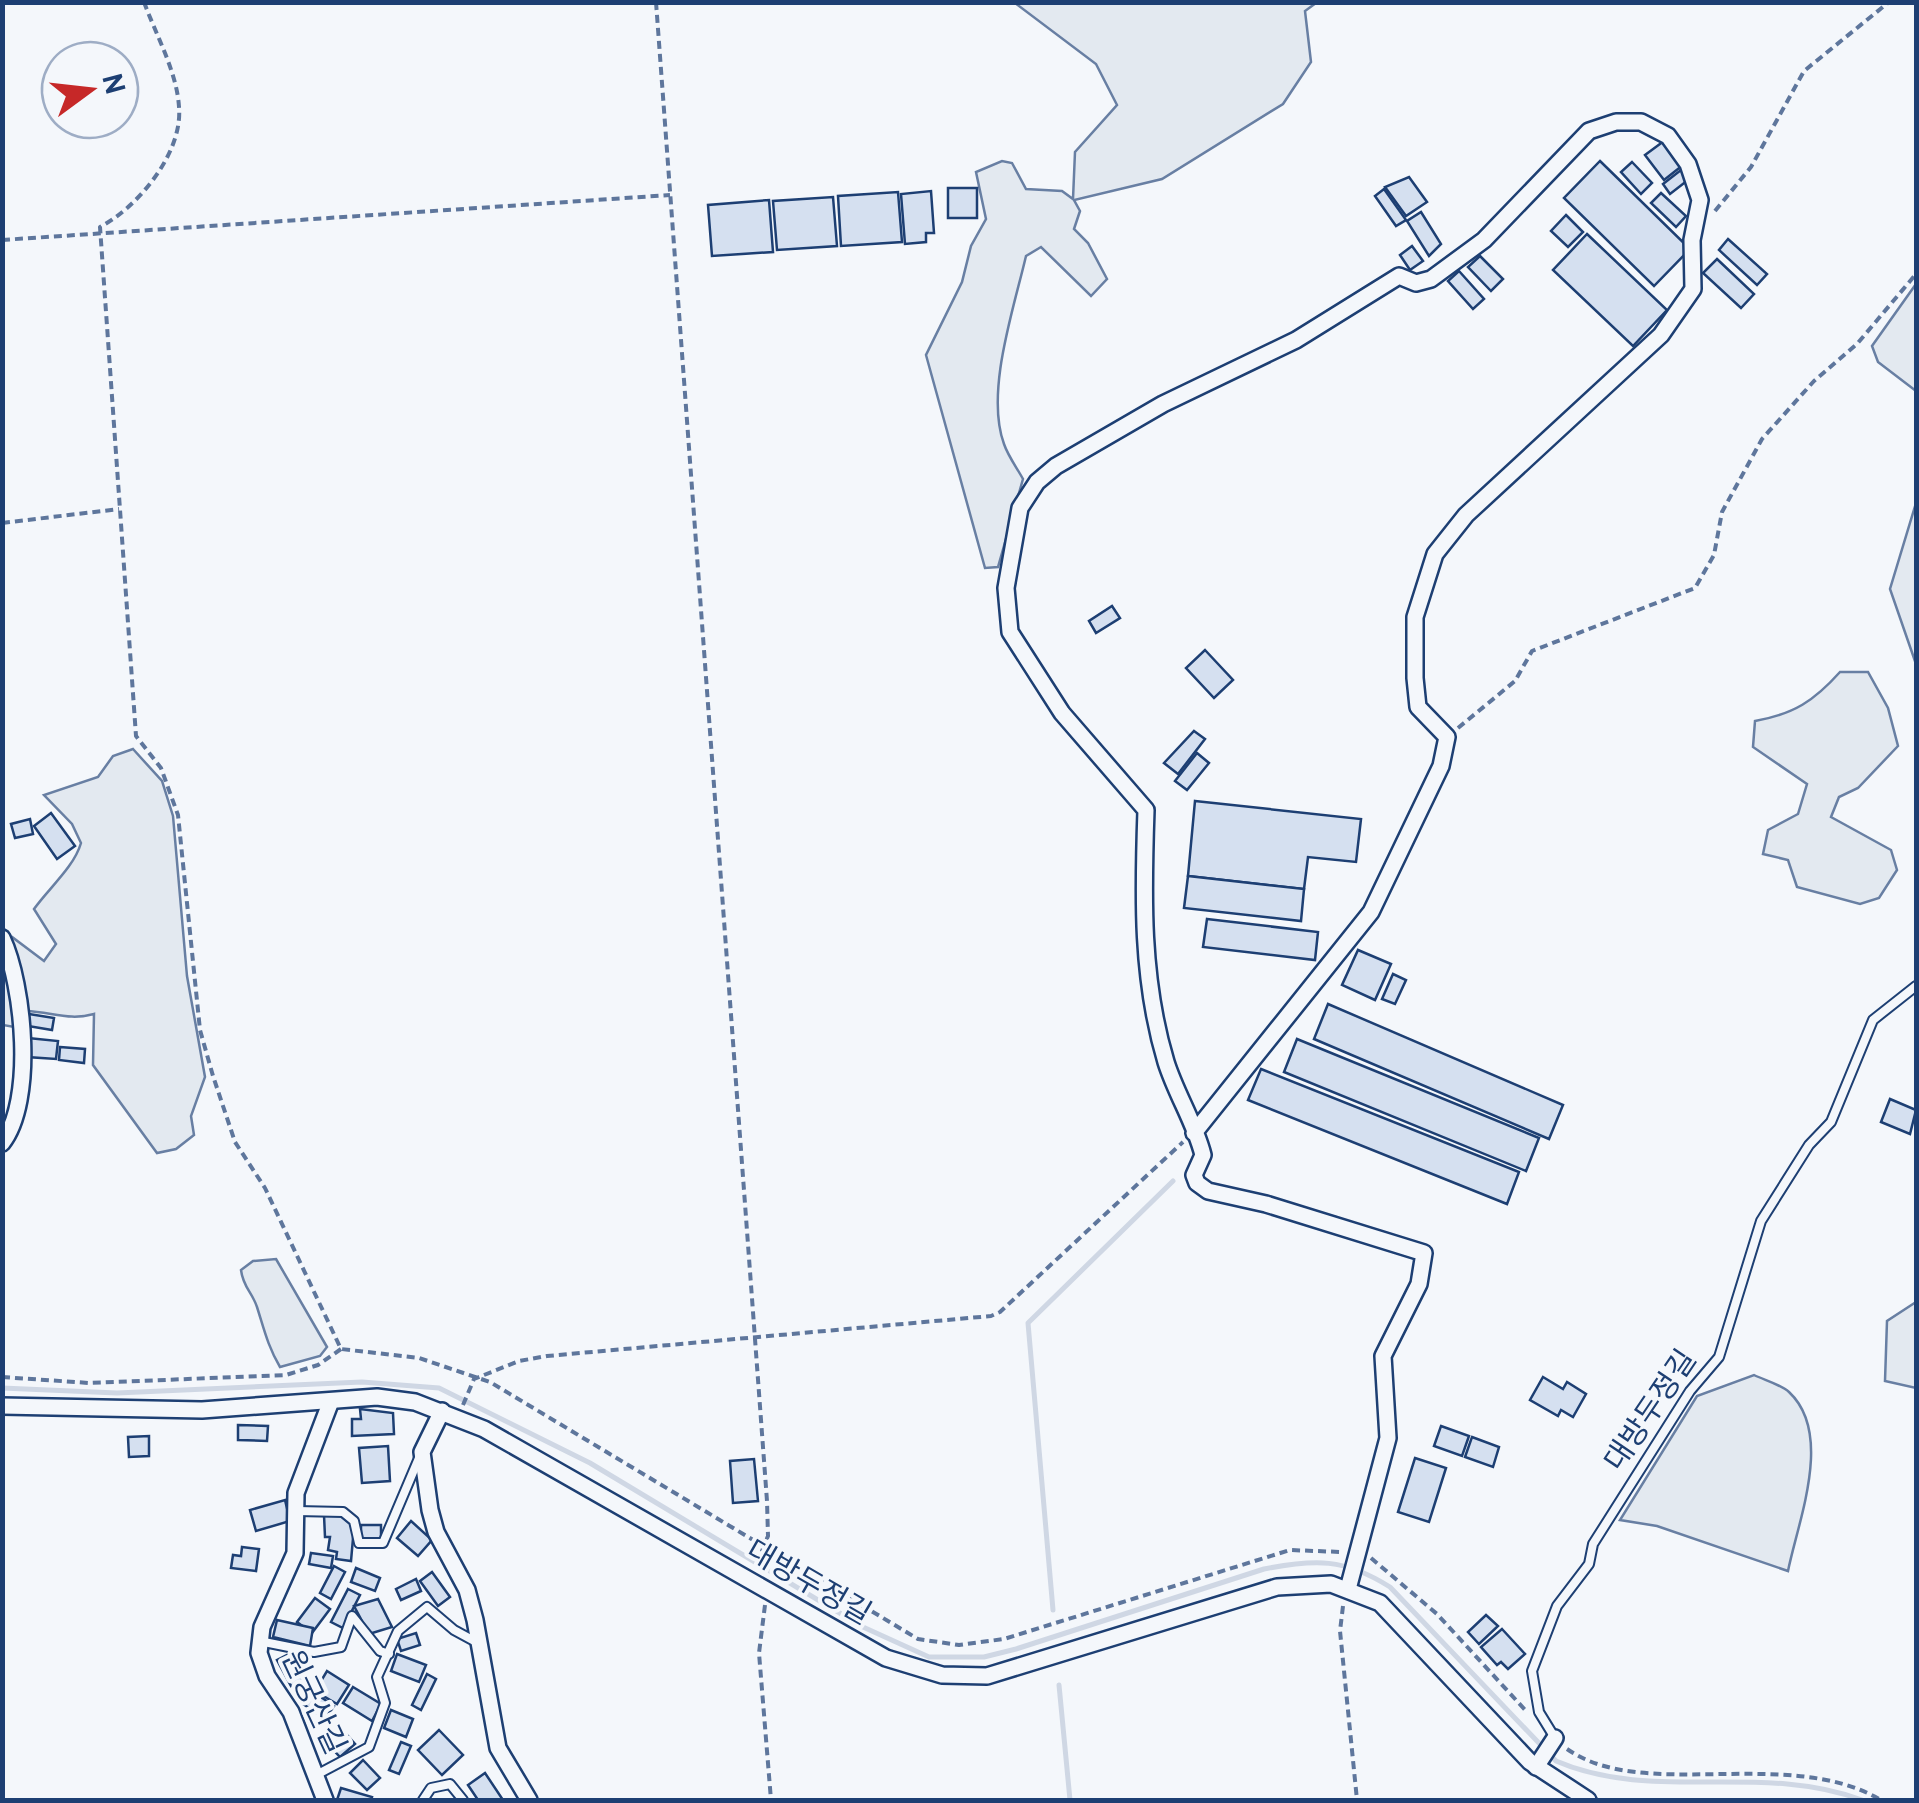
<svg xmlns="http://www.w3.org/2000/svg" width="1919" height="1803" viewBox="0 0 1919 1803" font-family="Overpass,'Noto Sans KR',sans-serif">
<rect width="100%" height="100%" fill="#f4f7fb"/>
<g fill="#e3e9f0" stroke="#687fa3" stroke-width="2.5">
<path d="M1015 3H1316L1305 11 1311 62 1283 104 1162 179 1074 200 1080 211 1074 229 1088 243 1107 279 1091 296 1041 247 1026 256C1014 308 985 392 1004 444 1008 456 1017 468 1023 479L998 567 985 568 926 355 962 282 971 246 986 219 976 172 1002 161 1012 163 1026 189 1062 191 1073 199 1075 152 1117 105 1096 64Z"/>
<polygon points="1916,284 1916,391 1878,362 1872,346"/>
<polygon points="1916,503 1916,502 1916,664 1890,589"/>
<path d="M1840 672H1868L1888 708 1898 746 1858 788 1839 797 1831 817 1891 850 1897 870 1879 898 1860 904 1797 887 1788 860 1763 854 1768 830 1798 814 1807 784 1753 747 1755 721C1794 714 1814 701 1840 672Z"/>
<path d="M133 749 162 781 173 816 187 976 205 1077 191 1116 194 1135 176 1149 157 1153 93 1065 94 1014C69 1021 52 1012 26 1011L14 1027 3 1025 2 940 12 937 44 961 56 944 34 909C49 888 74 867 81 843L72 824 44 795 98 777 113 756Z"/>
<path d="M276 1259 327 1347 320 1356 280 1367C268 1347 264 1329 257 1307 252 1292 243 1287 241 1270L253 1261Z"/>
<polygon points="1916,1302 1916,1388 1885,1381 1887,1321"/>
<path d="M1754 1375C1764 1380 1780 1384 1789 1392 1834 1434 1798 1521 1788 1571L1657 1526 1620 1520 1697 1396Z"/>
</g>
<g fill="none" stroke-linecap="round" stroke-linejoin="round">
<g stroke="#cfd7e4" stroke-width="5">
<path d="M2 1388 117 1393 362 1382 439 1388 590 1463 863 1627 929 1657H984L1016 1649 1264 1569C1315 1559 1344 1558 1390 1587L1556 1761C1653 1803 1761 1762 1862 1800"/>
<polyline points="1053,1610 1028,1323 1173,1181"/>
<polyline points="1059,1685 1070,1800"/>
</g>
</g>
<g fill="#d5e0f0" stroke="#1d3f73" stroke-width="2.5">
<polygon points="1664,141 1683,165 1664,180 1645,155"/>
<polygon points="1600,161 1690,249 1654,286 1564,198"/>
<polygon points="1632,162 1652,183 1641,194 1621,172"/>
<polygon points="1681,170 1688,180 1670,194 1663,184"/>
<polygon points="1409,177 1427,202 1406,216 1385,187"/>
<rect x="948" y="188" width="29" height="30"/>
<polygon points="1384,189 1406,220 1396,226 1375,196"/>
<polygon points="931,191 934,233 926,233 926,242 905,244 901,194"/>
<polygon points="898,192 902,242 841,246 838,196"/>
<polygon points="1661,193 1686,216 1676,227 1651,203"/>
<polygon points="833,197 837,246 777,250 773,201"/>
<polygon points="769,200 773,252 712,256 708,205"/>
<polygon points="1421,212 1441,244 1429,256 1407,221"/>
<polygon points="1566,215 1583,232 1568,247 1551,231"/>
<polygon points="1587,234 1667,310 1633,346 1553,270"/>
<polygon points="1728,239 1767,274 1757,285 1719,250"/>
<polygon points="1412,246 1423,261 1410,270 1400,255"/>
<polygon points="1480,256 1503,279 1491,291 1468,267"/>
<polygon points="1717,259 1754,294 1741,308 1703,273"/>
<polygon points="1459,271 1484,299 1473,309 1448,281"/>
<polygon points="1112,606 1120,618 1096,633 1089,621"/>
<polygon points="1205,650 1233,680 1214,698 1186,668"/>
<polygon points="1194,731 1205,739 1178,774 1164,763"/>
<polygon points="1197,753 1209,763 1187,790 1175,781"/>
<polygon points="1195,801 1361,819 1356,862 1308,857 1304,889 1188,876"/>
<polygon points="51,813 75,846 57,859 34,826"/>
<polygon points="30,819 33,834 15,838 11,824"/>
<polygon points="1188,876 1304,889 1301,921 1184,908"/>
<polygon points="1207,919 1318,932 1315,960 1203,947"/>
<polygon points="1358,950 1391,964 1375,1000 1342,985"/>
<polygon points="1393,974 1406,980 1395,1004 1382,999"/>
<polygon points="1328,1004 1563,1105 1549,1139 1314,1039"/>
<polygon points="29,1014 54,1018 52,1030 28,1026"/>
<polygon points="28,1038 58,1041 56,1059 27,1057"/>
<polygon points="1297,1039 1539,1138 1526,1171 1284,1072"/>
<polygon points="60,1047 85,1049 84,1063 59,1060"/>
<polygon points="1261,1069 1519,1172 1507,1204 1248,1100"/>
<polygon points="1890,1099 1916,1110 1910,1134 1881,1122"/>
<polygon points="1543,1377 1563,1389 1567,1382 1586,1394 1573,1417 1561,1410 1558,1416 1530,1400"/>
<polygon points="360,1409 393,1413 394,1434 352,1436 352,1419 361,1419"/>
<polygon points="238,1425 268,1426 267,1441 238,1440"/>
<polygon points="1441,1426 1469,1436 1462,1456 1434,1446"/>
<polygon points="149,1436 149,1456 129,1457 128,1437"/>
<polygon points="1472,1437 1499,1447 1493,1467 1465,1457"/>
<polygon points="388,1446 390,1481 362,1483 359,1448"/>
<polygon points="1415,1458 1446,1468 1429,1522 1398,1512"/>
<polygon points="754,1459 758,1501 733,1503 730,1461"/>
<polygon points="285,1500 290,1521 256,1531 250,1510"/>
<polygon points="339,1514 354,1527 351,1561 336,1559 337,1552 328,1550 330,1537 325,1537 324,1515"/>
<polygon points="411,1521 432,1540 418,1556 397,1538"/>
<rect x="361" y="1525" width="20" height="15"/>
<polygon points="242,1547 259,1549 256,1571 231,1568 233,1555 241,1556"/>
<polygon points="311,1553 333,1556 331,1568 309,1564"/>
<polygon points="334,1566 345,1572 331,1599 320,1593"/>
<polygon points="356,1568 380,1578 375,1591 351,1582"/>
<polygon points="432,1572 450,1597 438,1606 420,1581"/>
<polygon points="416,1579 421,1591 401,1600 396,1589"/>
<polygon points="348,1589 360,1595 343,1628 331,1622"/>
<polygon points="315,1598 330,1609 312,1633 297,1622"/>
<polygon points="378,1599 392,1627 369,1634 354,1606"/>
<polygon points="1486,1615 1498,1626 1479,1644 1468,1632"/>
<polygon points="277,1620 313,1628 310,1646 273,1637"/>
<polygon points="1502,1629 1525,1654 1508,1669 1501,1662 1497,1665 1481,1647"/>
<polygon points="416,1633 420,1645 401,1651 397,1639"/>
<polygon points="291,1653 305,1679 291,1686 277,1660"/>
<polygon points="397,1654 426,1665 419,1682 391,1671"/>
<polygon points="327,1671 349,1685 337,1704 315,1691"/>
<polygon points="427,1674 436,1679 421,1710 412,1705"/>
<polygon points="353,1687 381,1704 372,1721 343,1703"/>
<polygon points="312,1691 334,1706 325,1719 303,1704"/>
<polygon points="391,1710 413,1719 406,1737 384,1728"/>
<polygon points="340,1727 355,1744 340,1757 325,1741"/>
<polygon points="439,1730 463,1755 442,1775 418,1750"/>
<polygon points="401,1742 411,1746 399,1774 389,1770"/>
<polygon points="363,1760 380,1778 367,1790 350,1773"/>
<polygon points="485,1773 503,1800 478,1800 468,1785"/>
<polygon points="341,1788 372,1797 371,1800 337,1800"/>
</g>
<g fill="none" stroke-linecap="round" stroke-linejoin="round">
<g stroke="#1d3f73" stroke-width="12">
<g id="lane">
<polyline points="297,1511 343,1512 354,1521 359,1543 383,1543 419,1458"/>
<polyline points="259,1641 314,1652 341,1647 352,1616 380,1651 389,1654"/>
<polyline points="1555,1738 1539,1712 1532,1671 1557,1606 1589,1564 1593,1544 1690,1391 1719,1357 1761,1221 1809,1145 1831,1122 1873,1020 1916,986"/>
<polyline points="318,1774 369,1747 385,1703 377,1677 398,1631 427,1607 454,1630 478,1643"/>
<polyline points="423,1800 431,1788 450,1784 463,1800"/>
</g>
</g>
<g stroke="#1d3f73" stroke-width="20">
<g id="street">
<path d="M2 938C24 985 35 1101 2 1143"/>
<path d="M1194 1133 1371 912 1441 766 1447 737 1418 707 1415 678V617L1435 554 1466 515 1661 335 1693 289 1692 240 1700 200 1688 164 1668 136 1641 122H1616L1589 131 1484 240 1431 279 1416 283 1399 276 1296 340 1163 404 1056 466 1037 482 1020 508 1006 588 1010 632 1062 713 1146 810C1143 896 1141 979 1166 1062 1176 1094 1195 1123 1203 1155L1194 1175 1197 1183 1208 1191 1266 1204 1424 1253 1419 1284 1383 1356 1388 1438 1348 1589"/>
<polyline points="2,1406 202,1410 377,1397 415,1402 484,1429 886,1658 942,1675 987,1676 1277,1587 1331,1584 1380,1603 1530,1762 1588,1800"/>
<polyline points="442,1411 422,1452 430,1510 436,1532 467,1590 475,1620 498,1748 529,1800"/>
<polyline points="1536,1767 1555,1738"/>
<polyline points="325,1800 291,1712 267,1676 259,1653 262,1627 295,1553 296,1493 331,1401"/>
</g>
</g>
<g stroke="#5e769c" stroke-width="4" stroke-dasharray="8 5" stroke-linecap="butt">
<path d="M144 2C156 35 177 72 179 107 183 153 138 207 100 227L136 736 161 768 178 815 200 1030 213 1076 235 1142 265 1188 341 1349 419 1358 490 1382 918 1639 959 1645 1004 1639 1290 1550 1342 1552"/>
<polyline points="656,2 767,1501 768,1536 756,1566"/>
<polyline points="1715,211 1751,167 1804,71 1889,2"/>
<polyline points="2,240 670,195"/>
<polyline points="2,523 119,509"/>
<polyline points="1458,728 1515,681 1532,651 1695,588 1714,555 1722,512 1762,439 1814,381 1857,344 1916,274"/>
<polyline points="2,1377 89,1383 286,1375 318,1365 341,1349"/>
<polyline points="463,1405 474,1379 519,1361 547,1356 991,1316 1000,1312 1183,1142"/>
<polyline points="1371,1558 1437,1614 1527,1712"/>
<polyline points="765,1605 759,1653 771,1800"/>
<polyline points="1343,1606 1340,1631 1357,1800"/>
<path d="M1567 1749C1644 1803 1787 1745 1881 1800"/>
</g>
<use href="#lane" stroke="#f4f7fb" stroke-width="8"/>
<use href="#street" stroke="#f4f7fb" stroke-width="15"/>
</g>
<g text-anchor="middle" stroke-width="8" stroke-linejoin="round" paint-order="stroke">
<g font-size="30" fill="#1d3f73" stroke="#f4f7fb">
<text transform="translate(1650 1410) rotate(-56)" y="10">대방두정길</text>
<text transform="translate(809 1582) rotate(30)" y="10">대방두정길</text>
<text transform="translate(314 1702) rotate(65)" y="10">원궁산길</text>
</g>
</g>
<rect width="1919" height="1803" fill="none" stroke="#1d3f73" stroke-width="10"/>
<g transform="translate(90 90) rotate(75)"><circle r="48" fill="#f4f7fb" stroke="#9eadc5" stroke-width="2.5"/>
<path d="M0-8L18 38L0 25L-18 38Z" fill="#c62828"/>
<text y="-15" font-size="28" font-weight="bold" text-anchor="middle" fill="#1d3f73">N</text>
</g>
</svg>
